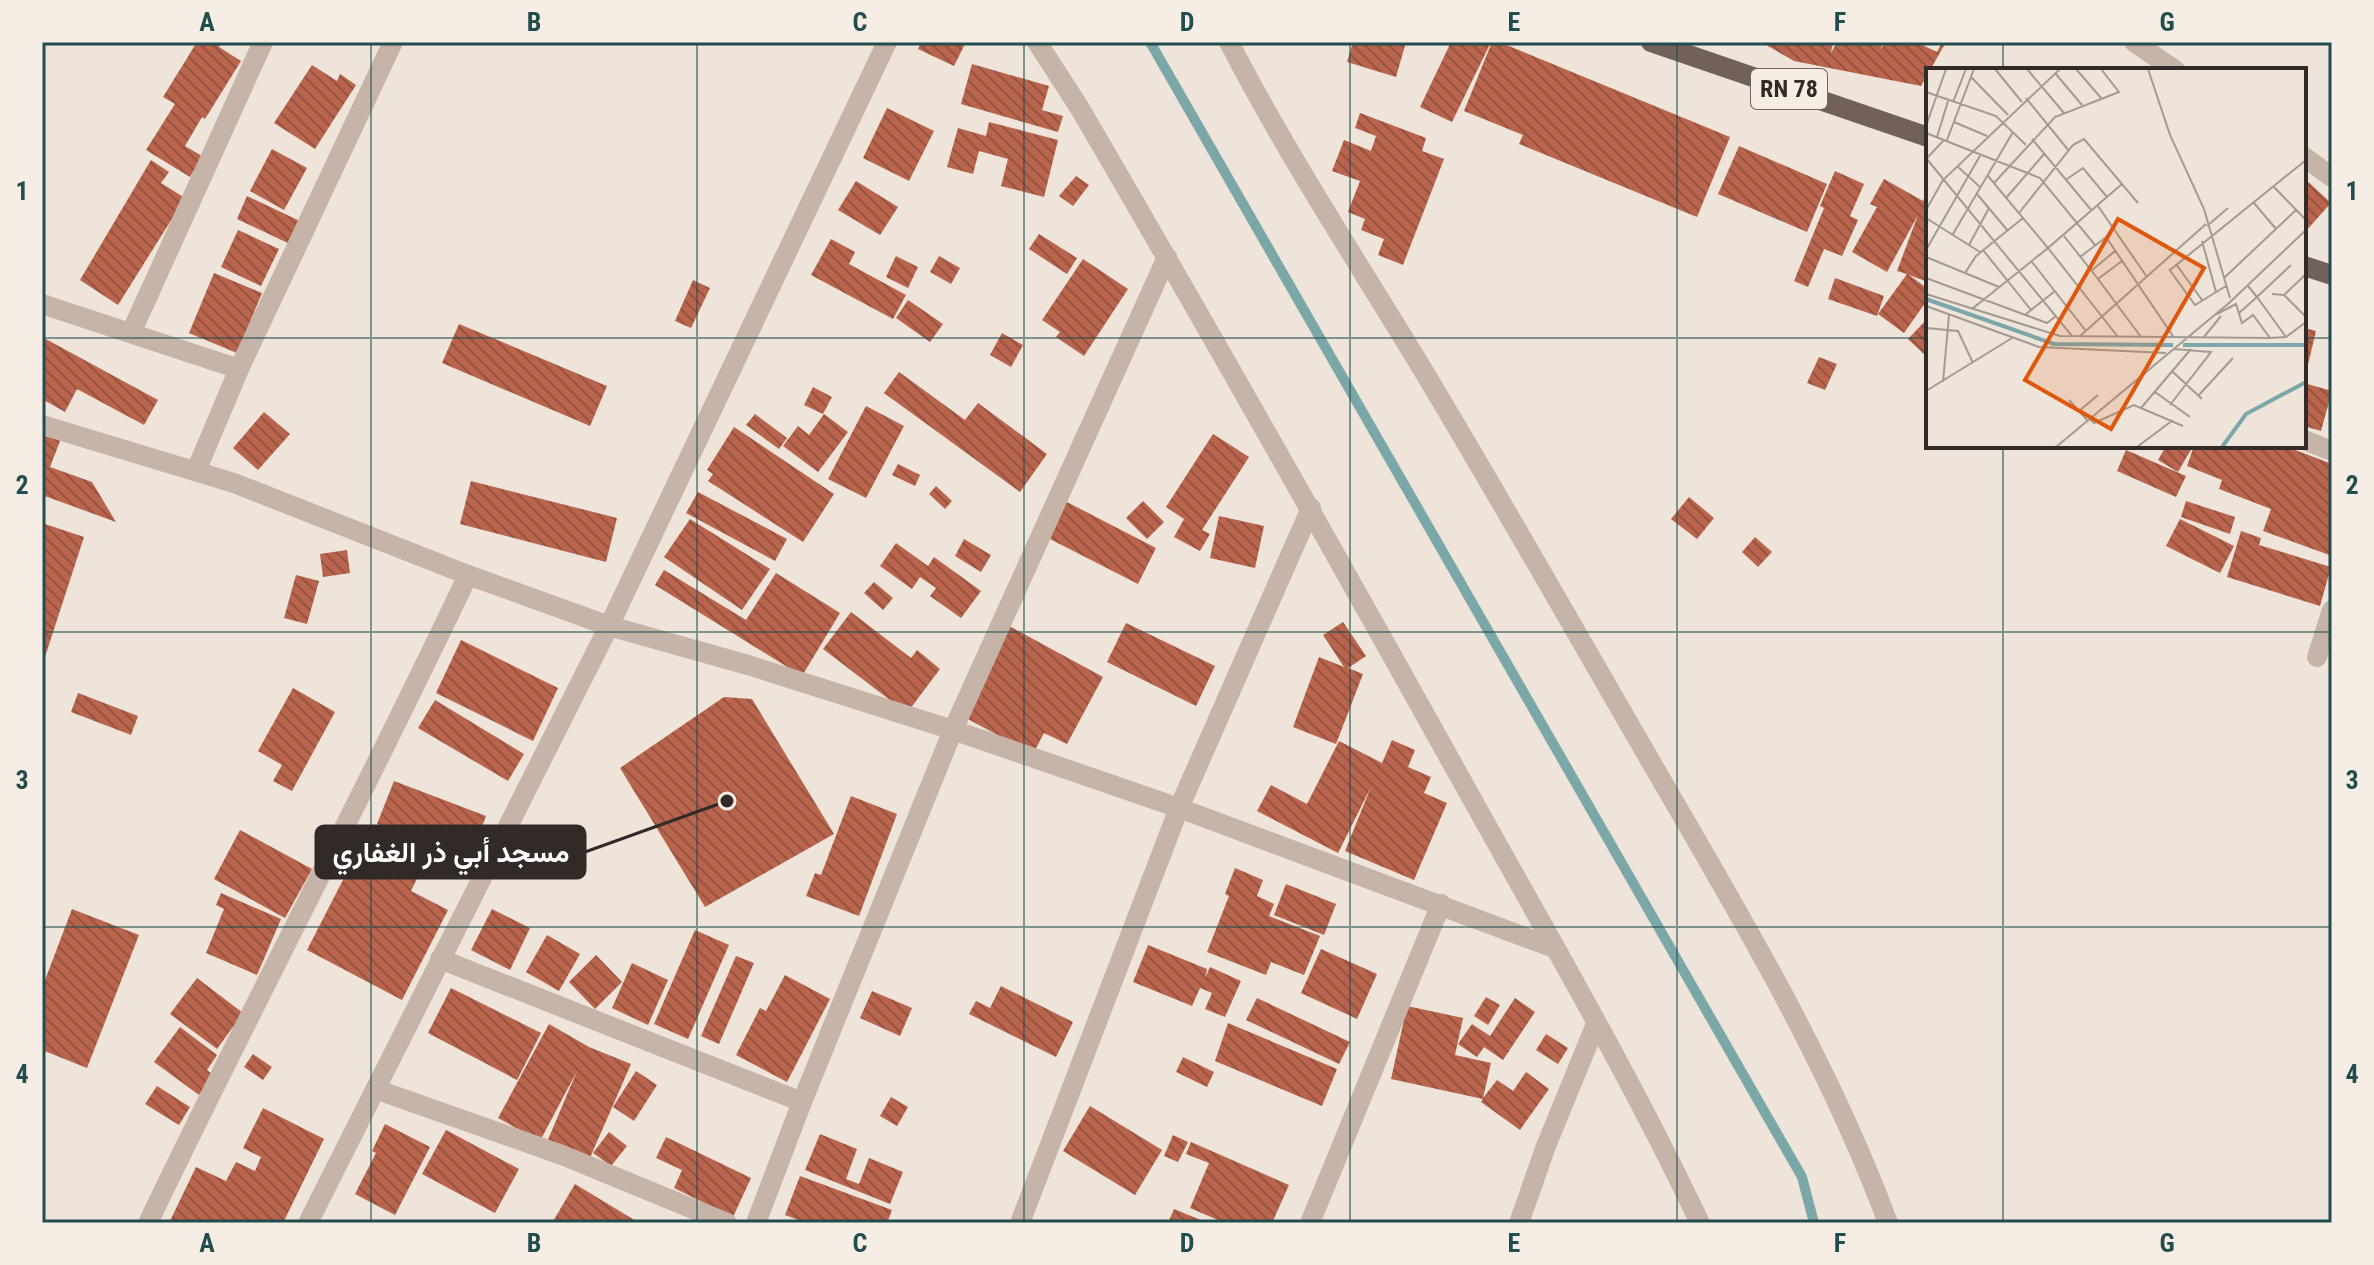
<svg xmlns="http://www.w3.org/2000/svg" width="2374" height="1265" viewBox="0 0 2374 1265" font-family="'Roboto Condensed',Vazirmatn,sans-serif">
<defs>
<pattern id="building-back-hatch" width="6" height="6" patternUnits="userSpaceOnUse" patternTransform="scale(2)"><rect width="6" height="6" fill="#b9644d"/><path d="M-1 5l2 2M0 0l6 6M5-1l2 2" fill="none" stroke="#975340"/></pattern>
</defs>
<rect width="100%" height="100%" fill="#eee4d9"/>
<g fill="none" stroke-linecap="round" stroke-linejoin="round">
<polyline stroke="#7ba7a8" stroke-width="10" points="1150,42 1802,1177 1814,1223"/>
</g>
<g fill="url(#building-back-hatch)">
<polygon points="197,42 222,42 219,47 241,61 205,119 202,117 185,146 202,156 190,177 146,150 175,104 163,97"/>
<polygon points="921,42 961,42 965,44 954,66 918,49"/>
<polygon points="1353,42 1406,42 1396,77 1347,62"/>
<polygon points="1451,42 1491,42 1452,122 1420,107"/>
<polygon points="1492,42 1499,42 1730,137 1697,217 1519,144 1523,135 1464,111"/>
<polygon points="1761,42 1833,42 1831,53 1837,42 1882,42 1881,49 1885,42 1916,42 1937,52 1942,42 1946,42 1921,86 1794,61"/>
<polygon points="972,64 1049,86 1042,110 1063,116 1058,132 961,104"/>
<polygon points="312,65 337,81 340,74 356,85 315,149 274,123"/>
<polygon points="887,108 934,131 909,181 863,158"/>
<polygon points="1360,113 1426,138 1422,151 1444,159 1403,265 1378,255 1384,239 1361,230 1365,219 1348,212 1360,181 1332,171 1344,140 1371,151 1376,136 1355,128"/>
<polygon points="989,122 1058,140 1044,197 1001,186 1008,159 979,151 973,174 947,167 958,128 986,136"/>
<polygon points="1739,146 1827,184 1807,232 1718,194"/>
<polygon points="272,149 307,168 284,210 250,191"/>
<polygon points="151,160 169,172 161,183 185,198 118,305 80,280"/>
<polygon points="1835,171 1864,184 1850,216 1858,220 1842,256 1824,249 1808,287 1794,281 1824,208 1820,206"/>
<polygon points="1076,176 1089,185 1073,206 1059,196"/>
<polygon points="2304,178 2331,203 2304,233"/>
<polygon points="1884,179 1923,201 1928,190 1928,282 1909,275 1928,289 1928,299 1904,333 1878,314 1907,274 1897,271 1918,215 1887,272 1852,252 1877,207 1870,204"/>
<polygon points="856,181 898,207 880,235 838,210"/>
<polygon points="247,196 304,223 294,246 237,219"/>
<polygon points="238,230 279,249 261,286 221,267"/>
<polygon points="1039,234 1077,258 1067,274 1029,249"/>
<polygon points="831,239 855,252 849,264 906,295 893,319 811,275"/>
<polygon points="896,256 918,267 908,288 886,277"/>
<polygon points="939,256 960,268 951,284 930,272"/>
<polygon points="1083,259 1128,289 1084,356 1056,337 1060,332 1042,320"/>
<polygon points="214,273 262,293 237,353 189,333"/>
<polygon points="1835,278 1884,296 1877,316 1828,299"/>
<polygon points="693,280 710,288 691,328 675,321"/>
<polygon points="908,300 943,324 930,342 896,318"/>
<polygon points="1928,318 1928,358 1908,339"/>
<polygon points="459,324 607,386 590,426 442,363"/>
<polygon points="2304,328 2316,331 2305,377 2304,377"/>
<polygon points="1002,333 1023,345 1011,367 990,355"/>
<polygon points="42,337 158,400 144,425 77,389 65,412 42,399"/>
<polygon points="1819,357 1837,364 1825,390 1807,383"/>
<polygon points="899,372 965,420 978,403 1047,454 1020,492 884,393"/>
<polygon points="2304,383 2332,391 2321,431 2304,426"/>
<polygon points="813,387 832,397 823,414 804,405"/>
<polygon points="866,406 904,426 866,498 828,479"/>
<polygon points="264,412 290,434 258,470 233,448"/>
<polygon points="755,414 787,438 779,449 746,425"/>
<polygon points="824,414 848,432 818,472 783,446 798,426 809,435"/>
<polygon points="42,418 47,419 60,441 50,467 92,482 116,522 42,495"/>
<polygon points="734,427 834,494 803,542 708,481 713,474 707,470"/>
<polygon points="1213,434 1249,457 1202,530 1210,534 1200,551 1174,537 1184,519 1166,507"/>
<polygon points="2166,446 2193,446 2178,472 2158,460"/>
<polygon points="2194,446 2285,446 2332,464 2332,556 2263,531 2271,509 2219,489 2222,480 2187,466"/>
<polygon points="2126,450 2186,476 2176,497 2117,471"/>
<polygon points="898,464 920,475 915,486 892,475"/>
<polygon points="471,481 617,518 606,562 460,524"/>
<polygon points="936,486 952,501 945,509 929,494"/>
<polygon points="698,492 787,539 775,561 686,513"/>
<polygon points="1689,497 1714,518 1697,539 1671,519"/>
<polygon points="1065,501 1156,548 1138,584 1046,537"/>
<polygon points="1143,501 1164,522 1147,539 1126,518"/>
<polygon points="2186,501 2235,517 2230,534 2181,517"/>
<polygon points="1219,516 1264,526 1255,568 1210,558"/>
<polygon points="690,519 770,569 742,610 664,557"/>
<polygon points="2180,519 2234,546 2220,573 2166,546"/>
<polygon points="42,523 84,537 43,663 42,663"/>
<polygon points="2241,531 2261,538 2259,545 2331,567 2320,606 2227,577"/>
<polygon points="1755,537 1772,552 1758,567 1742,552"/>
<polygon points="964,539 991,555 981,572 955,556"/>
<polygon points="896,543 928,566 934,557 981,591 961,618 930,596 936,588 920,577 912,589 880,566"/>
<polygon points="347,550 350,573 323,577 320,554"/>
<polygon points="664,570 746,620 776,573 840,613 802,676 655,585"/>
<polygon points="296,575 319,581 307,624 284,618"/>
<polygon points="874,582 893,598 883,610 864,593"/>
<polygon points="851,612 911,658 917,650 940,669 907,713 823,649"/>
<polygon points="1343,622 1366,656 1348,668 1363,674 1336,744 1293,727 1319,657 1344,667 1323,635"/>
<polygon points="1126,623 1215,666 1196,706 1107,662"/>
<polygon points="1009,626 1103,677 1067,744 1044,733 1033,754 964,717"/>
<polygon points="461,640 558,688 533,741 436,693"/>
<polygon points="293,688 335,712 292,791 273,781 282,765 258,751"/>
<polygon points="78,693 138,716 131,735 71,712"/>
<polygon points="724,697 752,699 834,834 705,907 620,768"/>
<polygon points="435,700 524,754 508,781 418,728"/>
<polygon points="1392,740 1415,750 1408,767 1431,777 1424,793 1447,803 1414,880 1345,851 1371,787 1338,853 1257,811 1271,785 1307,804 1339,741 1382,763"/>
<polygon points="394,781 486,816 470,859 377,824"/>
<polygon points="851,796 897,814 859,916 806,896 815,873 821,875"/>
<polygon points="240,830 312,869 285,918 214,879"/>
<polygon points="365,837 422,868 411,891 448,910 402,1000 307,950"/>
<polygon points="1235,868 1263,880 1257,896 1274,904 1269,916 1320,936 1304,975 1271,962 1266,975 1207,952 1229,896 1225,894"/>
<polygon points="1286,884 1336,904 1324,935 1274,915"/>
<polygon points="221,893 281,919 257,975 206,953 224,909 216,905"/>
<polygon points="72,909 139,935 87,1068 42,1050 42,988"/>
<polygon points="492,909 530,928 510,970 471,950"/>
<polygon points="695,930 729,945 688,1039 654,1024"/>
<polygon points="547,935 580,954 559,991 526,972"/>
<polygon points="1148,945 1207,969 1205,978 1210,967 1241,981 1225,1017 1205,1009 1212,993 1200,988 1192,1006 1133,982"/>
<polygon points="1321,949 1377,974 1357,1019 1301,993"/>
<polygon points="596,955 622,982 595,1009 569,982"/>
<polygon points="736,956 754,963 719,1044 701,1036"/>
<polygon points="632,963 668,980 648,1025 612,1008"/>
<polygon points="785,975 830,999 787,1082 736,1055 760,1008 766,1011"/>
<polygon points="197,978 243,1013 217,1049 170,1014"/>
<polygon points="1001,986 1073,1022 1056,1057 969,1014 976,1001 990,1008"/>
<polygon points="451,988 541,1033 517,1080 428,1033"/>
<polygon points="872,991 912,1008 900,1036 860,1018"/>
<polygon points="1486,997 1500,1005 1488,1025 1474,1016"/>
<polygon points="1257,998 1350,1042 1339,1064 1246,1020"/>
<polygon points="1515,998 1535,1012 1503,1060 1484,1047 1477,1057 1458,1044 1472,1024 1490,1036"/>
<polygon points="1407,1006 1463,1018 1455,1055 1491,1063 1483,1098 1497,1080 1513,1091 1526,1072 1549,1089 1520,1130 1481,1102 1483,1099 1391,1079"/>
<polygon points="1228,1023 1337,1069 1322,1106 1215,1061"/>
<polygon points="549,1024 589,1047 631,1064 589,1160 547,1142 577,1071 540,1141 498,1118"/>
<polygon points="180,1027 217,1055 207,1070 213,1075 199,1095 154,1062"/>
<polygon points="1546,1034 1568,1048 1558,1064 1536,1050"/>
<polygon points="253,1054 272,1067 263,1080 244,1067"/>
<polygon points="1183,1057 1214,1072 1207,1087 1176,1072"/>
<polygon points="636,1071 657,1085 634,1121 613,1107"/>
<polygon points="157,1086 190,1107 179,1125 145,1104"/>
<polygon points="891,1097 908,1107 897,1126 880,1116"/>
<polygon points="1090,1106 1162,1150 1135,1195 1063,1151"/>
<polygon points="263,1108 324,1139 283,1223 169,1223 196,1167 226,1181 236,1162 255,1171 261,1157 243,1148"/>
<polygon points="385,1124 430,1147 395,1215 355,1194 376,1153 372,1151"/>
<polygon points="446,1130 519,1169 495,1213 422,1174"/>
<polygon points="609,1132 627,1146 611,1166 593,1153"/>
<polygon points="820,1134 857,1149 846,1179 859,1184 869,1158 903,1172 890,1204 805,1170"/>
<polygon points="1173,1135 1188,1142 1178,1162 1164,1156"/>
<polygon points="666,1137 751,1178 733,1217 674,1188 682,1170 656,1158"/>
<polygon points="1191,1142 1289,1185 1272,1223 1225,1223 1190,1208 1209,1163 1186,1154"/>
<polygon points="800,1176 892,1210 887,1223 807,1223 785,1215"/>
<polygon points="575,1184 636,1221 634,1223 552,1223"/>
<polygon points="1174,1209 1208,1223 1168,1223"/>
</g>
<g fill="none" stroke-linecap="round" stroke-linejoin="round">
<g stroke="#c5b4a7" stroke-width="20">
<polyline points="2134,42 2175,70"/>
<polyline points="2304,157 2332,177"/>
<polyline points="42,304 239,369"/>
<polyline points="131,333 263,42"/>
<polyline points="42,425 234,483 468,575 609,626 748,665 953,730 1179,808 1554,948"/>
<polyline points="2304,440 2332,451"/>
<polyline points="196,471 239,369 393,42"/>
<polyline points="2317,657 2332,610"/>
<polyline points="440,959 802,1102 953,730 1167,257"/>
<polyline points="375,1089 562,1155 727,1223"/>
<path d="M148 1223C252 1006 365 793 468 575"/>
<polyline points="308,1223 609,626 887,42"/>
<polyline points="756,1223 802,1102"/>
<polyline points="1020,1223 1179,808 1311,508"/>
<polyline points="1310,1223 1441,904"/>
<polyline points="1519,1223 1546,1146 1596,1024"/>
</g>
<g stroke="#c5b4a7" stroke-width="20">
<path d="M1037 42 1079 107C1213 336 1343 567 1472 799 1550 939 1631 1078 1700 1223"/>
<path d="M1229 42C1287 155 1357 261 1423 370 1507 510 1587 652 1669 793 1750 932 1832 1072 1888 1223"/>
</g>
<g stroke="#726159" stroke-width="20">
<polyline points="1651,42 1928,137"/>
<polyline points="2304,266 2332,275"/>
</g>
</g>
<path fill="none" stroke="#214d4f" stroke-width="2" stroke-opacity="0.55" d="M371 42V1223M697 42V1223M1024 42V1223M1350 42V1223M1677 42V1223M2003 42V70M42 338H1928M2304 338H2332M2003 446V1223M42 632H2332M42 927H2332"/>
<g text-anchor="middle" stroke-width="7" stroke-linejoin="round" paint-order="stroke">
<rect fill="#f6eee5" stroke="#6d655f" stroke-width="2" x="1751" y="69" width="76" height="40" rx="6"/>
<g font-size="24" font-weight="bold" fill="#322a26">
<text x="1789" y="97">RN 78</text>
</g>
</g>
<g transform="translate(1926 68)">
<rect width="380" height="380" fill="#eee4d9"/>
<path fill="none" stroke="#7ba7a8" stroke-width="4" d="M0 231 128 276 247 277M257 277H380M296 379 320 346 380 314"/>
<path fill="none" stroke="#a39a91" stroke-width="2" d="M69 1 96 34M101 1 138 45M150 1 175 30M222 1 244 67 278 141 304 230M129 5 156 37M45 9 82 47M0 24 70 48 100 77M100 30 143 83M27 34 40 1M28 54 61 68M0 58 20 1M0 65 114 110 169 177M11 69 22 33M106 71 166 143M21 72 48 1M0 90 146 268M0 91 18 72M31 98 55 120M141 111 157 100 181 129M68 115 129 49 193 24 175 1M347 118 380 152M51 126 82 163M80 130 119 85M328 135 350 161M172 138 221 209M0 142 17 112 134 1M93 145 147 77 158 71 212 135M0 150 54 184M281 158 302 140M27 166 87 64M138 168 172 211M180 169 247 268M276 173 290 224M43 177 63 140M0 182 55 86M57 182 105 242 99 247M0 189 39 205 50 188 97 150M154 189 183 167M196 193 172 211 215 269M106 194 160 263M250 196 276 232M243 201 269 237 300 218M244 202 380 92M165 203 189 183M39 205 73 219M0 210 121 255 130 248M298 210 370 142M0 226 134 268 344 270 360 269 380 254M346 226 358 227 380 249M358 227 380 206M0 238 113 279 240 285M46 241 122 180 62 108M105 242 129 223M313 245 331 229 322 218M291 246 310 236 316 255 327 247 344 270M0 254V281M0 260 32 263 47 295M154 268 280 156M192 269 122 180 196 116M278 269 295 248M360 269 331 229 365 197M247 304 276 331M17 314 23 247M0 323 86 270M229 324 264 349M272 328 307 290M143 332 162 353M244 337 285 284 248 281M215 340 265 281M153 343 172 327M164 351 168 355 208 337 257 358M130 379 303 235 380 162M211 379 247 352"/>
<path fill="#df570d" fill-opacity="0.15" stroke="#df570d" stroke-width="4" d="M192 151 278 200 185 361 99 312Z"/>
<rect width="380" height="380" fill="none" stroke="#322a26" stroke-width="4"/>
</g>
<path fill="none" stroke="#322a26" stroke-width="3" d="M727 801L585 852"/>
<circle fill="#322a26" stroke="#f6eee5" stroke-width="3" cx="727" cy="801" r="8"/>
<rect fill="#322a26" stroke="#322a26" stroke-width="3" x="316" y="826" width="269" height="52" rx="8"/>
<g font-size="28" text-anchor="middle" font-weight="bold" fill="#fff">
<text x="451" y="862">مسجد أبي ذر الغفاري</text>
</g>
<rect width="2374" height="1265" fill="none" stroke="#f6eee5" stroke-width="88"/>
<rect x="44" y="44" width="2286" height="1177" fill="none" stroke="#214d4f" stroke-width="3"/>
<g font-size="26" text-anchor="middle" font-weight="bold" fill="#214d4f">
<text x="207" y="31">A</text>
<text x="534" y="31">B</text>
<text x="860" y="31">C</text>
<text x="1187" y="31">D</text>
<text x="1514" y="31">E</text>
<text x="1840" y="31">F</text>
<text x="2167" y="31">G</text>
<text x="22" y="200">1</text>
<text x="2352" y="200">1</text>
<text x="22" y="494">2</text>
<text x="2352" y="494">2</text>
<text x="22" y="789">3</text>
<text x="2352" y="789">3</text>
<text x="22" y="1083">4</text>
<text x="2352" y="1083">4</text>
<text x="207" y="1252">A</text>
<text x="534" y="1252">B</text>
<text x="860" y="1252">C</text>
<text x="1187" y="1252">D</text>
<text x="1514" y="1252">E</text>
<text x="1840" y="1252">F</text>
<text x="2167" y="1252">G</text>
</g>
</svg>
